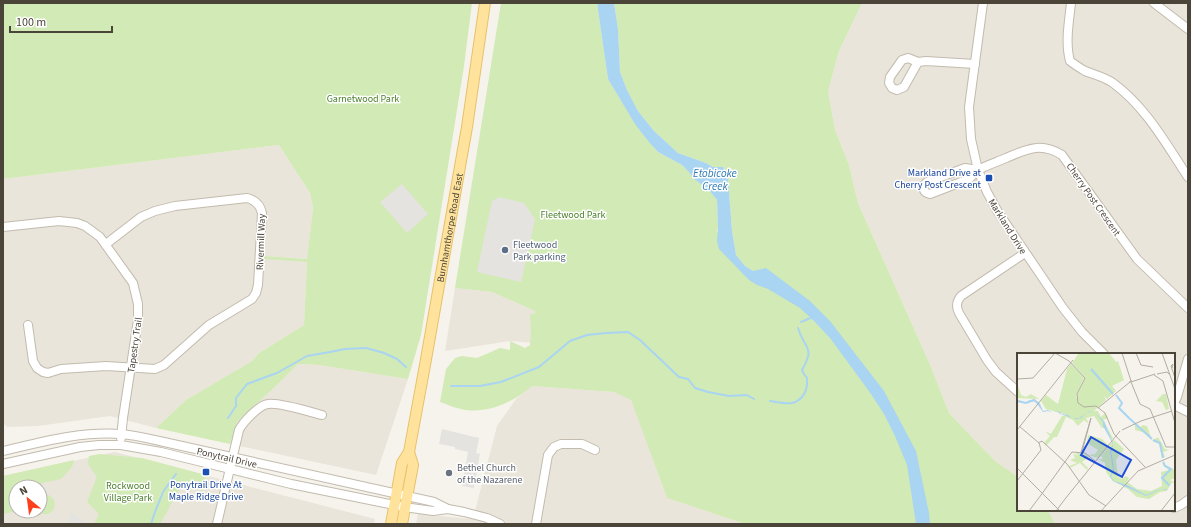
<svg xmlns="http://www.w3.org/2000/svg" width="1191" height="527" viewBox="0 0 1191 527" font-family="'Source Sans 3',sans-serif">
<rect width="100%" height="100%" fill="#f6f3ec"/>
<g fill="#eae5da" fill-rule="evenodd">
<polygon points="862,3 1188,3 1188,524 1055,524 1048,510 1174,510 1174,354 1018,354 1018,477 995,461 949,413 931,367 858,203 849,165 835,130 828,91 839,51"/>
<polygon points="279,145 310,193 313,208 307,259 264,256 264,258 307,262 304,325 259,353 252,361 186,400 156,428 110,416 38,426 7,427 3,423 3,179"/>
<polygon points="455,288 492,292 535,311 533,343 510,341 445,351"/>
<polygon points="298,364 319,365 408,379 376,475 230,444 237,422 240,419 275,387"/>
<polygon points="532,386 614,392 631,399 667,498 745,524 416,524 418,514 473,519 497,426 516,399"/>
<path d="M115 452 375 519 374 524H3V476ZM16 487H40V511H16Z"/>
</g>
<g fill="#d2eab5">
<polygon points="3,3 472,3 464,66 421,335 408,379 319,365 298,364 275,387 240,419 237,422 230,444 156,428 186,400 252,361 259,353 304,325 307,262 264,259 264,256 307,259 313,208 310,193 279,145 3,179"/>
<path d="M501 3H597L608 79 635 123 648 141 658 152 682 165 688 171 694 179 709 190 717 200 718 228 717 231 749 280 753 271 745 266 736 255 732 231 728 179 723 167H713L706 163 678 153 654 131 638 111 627 90 620 72 618 29 614 3H862L839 51 828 91 835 130 849 165 858 203 931 367 949 413 995 461 1018 477V510H1048L1055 524H745L667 498 631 400 614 392 532 386C514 402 486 415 461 409 454 408 447 404 440 402L446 369 455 358 462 356 477 358 500 348 510 350V341L525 348 530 345 531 333 530 314H535V311L492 292 455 288Z"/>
<polygon points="100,454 142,458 206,475 203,491 182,485 160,524 94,524 99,514 87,502 97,477 88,464 89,456"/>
<polygon points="74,460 72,467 61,479 42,483 36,487 16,487 17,511 3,514 3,476"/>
<path d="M45 494C64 498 52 523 38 511H40V496Z"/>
</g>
<g fill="#e5e3e0">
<polygon points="402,184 428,214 407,233 380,202"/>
<polygon points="499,197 524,203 535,219 521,282 477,272 492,201"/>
<polygon points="442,429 479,438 476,453 480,454 474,488 462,486 468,452 455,449 455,447 439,444"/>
<polygon points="71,512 90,524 72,524 68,521"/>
</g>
<polygon fill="#a9d4f2" points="597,3 614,3 618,29 620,72 627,90 638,111 654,131 678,153 706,163 713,167 723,167 728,179 732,231 736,255 745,266 753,271 766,268 810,301 830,321 884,391 916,451 929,513 930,524 916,524 907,465 895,436 884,414 871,394 830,338 814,321 800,308 768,289 757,285 749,280 719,249 717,241 718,228 717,200 709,190 694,179 688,171 682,165 658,152 648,141 635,124 608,79"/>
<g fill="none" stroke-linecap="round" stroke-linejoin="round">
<g stroke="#a9d4f2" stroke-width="2">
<polyline points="801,322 813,317"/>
<polyline points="451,386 480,386 501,382 539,367 570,341 587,335 606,333 628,332 640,340 679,377 688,379 695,388 708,392 729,396 747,395 754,399"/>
<path d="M770 401C777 402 786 404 792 403 804 400 808 389 807 378L804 374 802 370C816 346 804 349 798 328"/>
<polyline points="228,418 236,406 236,398 247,384 277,373 307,356 330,352 345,349 366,348 384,353 397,359 406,367"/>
<polyline points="151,524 155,512 163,492 176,474"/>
</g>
<g stroke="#c2bbae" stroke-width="10">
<g id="minor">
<polyline points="983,3 969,107 971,139 978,170 987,192 998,212 1063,308 1082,332 1104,354"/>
<path d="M1071 3C1069 22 1065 43 1070 61 1075 65 1080 68 1085 71 1095 75 1105 77 1113 83 1146 107 1166 144 1188 177"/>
<polyline points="1154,3 1188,29"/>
<polyline points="918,62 908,58 902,60 890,77 889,83 892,88 897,90 904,87 918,62 926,61 975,64"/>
<path d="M965 168 978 170 969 179 930 194C925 193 923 191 923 186L927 182Z"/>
<path d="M978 170C987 165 997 162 1006 158 1027 149 1041 142 1062 155L1137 259 1188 308"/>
<polyline points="3,227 59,221 77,223 85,226 100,237 133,283 138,304 138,320 123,418 121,438"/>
<path d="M28 325 33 361 37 368 43 372 48 373 61 369 106 366 155 369 164 365 209 325 252 299 256 293 258 285 262 213C260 204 255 200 247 198L175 206 155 211 141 217 106 244"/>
<path d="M1018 392 996 372 987 360 959 313C956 307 956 302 961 296L1025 253"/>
<polyline points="1174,403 1177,397 1188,359"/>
<polyline points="1174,405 1188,412"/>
<path d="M3 451C42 442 81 431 121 434 135 435 150 439 164 442L434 502 448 509"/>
<polyline points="3,464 80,447 99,445 121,445 161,452 291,484 404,507 433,511 448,509 464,512 487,518 500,524"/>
<polyline points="1174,508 1181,505 1188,500"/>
<path d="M217 524 239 430C243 422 259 405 268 404 278 402 311 412 322 415"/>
<polyline points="536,524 548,455 554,447 561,444 582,444 595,450"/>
</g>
</g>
<g stroke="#e6c16a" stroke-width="12">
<g id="major">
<path id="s1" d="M391 524 402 463 409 452 425 365 467 127 485 3"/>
<polyline points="402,524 413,465 409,452"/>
</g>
</g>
<use href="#minor" stroke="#fff" stroke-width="8"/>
<use href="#major" stroke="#ffe39c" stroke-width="10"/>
</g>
<g fill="#1a4fb4" stroke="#fff" stroke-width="1.5">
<rect x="985" y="174" width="8" height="8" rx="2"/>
<rect x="202" y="468" width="8" height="8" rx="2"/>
</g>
<circle fill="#5c6f8a" stroke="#fff" stroke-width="1.5" cx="505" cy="250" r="4"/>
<circle fill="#6b7280" stroke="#fff" stroke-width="1.5" cx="449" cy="473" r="4"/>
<g text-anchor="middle" stroke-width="3" stroke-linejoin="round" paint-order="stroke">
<g font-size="10" fill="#4a7f2a" stroke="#fff">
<text x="363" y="102">Garnetwood Park</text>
<text x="573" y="218">Fleetwood Park</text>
<text x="128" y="489">Rockwood<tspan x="128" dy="12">Village Park</tspan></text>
</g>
<g font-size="10" fill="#164399" stroke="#fff" text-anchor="end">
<text x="981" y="176">Markland Drive at<tspan x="981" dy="12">Cherry Post Crescent</tspan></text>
<text x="206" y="488" text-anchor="middle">Ponytrail Drive At<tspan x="206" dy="12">Maple Ridge Drive</tspan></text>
</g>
<g font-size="10" fill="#4b4439" stroke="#fff">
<text transform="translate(1094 199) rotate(55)" y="4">Cherry Post Crescent</text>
<text transform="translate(1008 226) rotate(58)" y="4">Markland Drive</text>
<text dy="4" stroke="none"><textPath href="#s1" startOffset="303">Burnhamthorpe Road East</textPath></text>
<text transform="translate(260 242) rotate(-88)" y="4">Rivermill Way</text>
<text transform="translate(134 345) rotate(-82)" y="4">Tapestry Trail</text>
<text transform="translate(227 457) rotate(13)" y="4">Ponytrail Drive</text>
</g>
<g font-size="10" fill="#4e5e75" stroke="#fff" text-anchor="start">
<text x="513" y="248">Fleetwood<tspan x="513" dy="12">Park parking</tspan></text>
</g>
<g font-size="10" fill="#5b616d" stroke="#fff" text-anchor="start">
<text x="457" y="471">Bethel Church<tspan x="457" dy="12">of the Nazarene</tspan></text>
</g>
<g font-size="11" font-style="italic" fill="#2e7ab2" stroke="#fff">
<text x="715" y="177">Etobicoke<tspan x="715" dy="13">Creek</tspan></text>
</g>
</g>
<g transform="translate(1017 353)">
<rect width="158" height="158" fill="#f6f3ec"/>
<path d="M62 0H92L99 9 101 8 107 27 95 33 99 38 90 46 87 43 89 47 77 58H81L84 64 88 60 91 65 86 67 96 85 94 87 90 75H85L77 63 69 65 72 71 67 67 61 73 56 67 49 64 40 84H37L29 93 27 90 33 83 28 78 34 81 45 63 50 62 29 56 24 48 29 42 41 51 50 16 54 11 67 24 59 43 62 50 60 43 68 24 55 10ZM0 30 4 42 9 44 14 41 22 46 1 45ZM146 41H149L152 56 149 57 145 49 139 48ZM118 71 122 75 126 72 130 73 135 87 129 80 118 77ZM71 82 85 86 91 92 81 105 71 102 78 101 81 97 70 90ZM141 84 148 96 152 97 146 99 148 104 145 105 142 91 135 88ZM97 87 107 96 99 107 101 124 105 126 109 123 112 125 110 129 120 136 134 138 145 133 144 119 152 117 147 113 146 106 148 112 158 117V125L153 127 158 130H154L150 138 143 139 132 146 120 144 111 136 96 128 89 119 88 110 81 106H86L84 103ZM58 99 68 101 64 102 65 105 68 101 72 104 65 109 71 115 70 117 63 110 53 115 52 113 60 110 53 107 58 105 56 100 61 103Z" fill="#d2eab5"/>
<path d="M0 47 5 48 8 50 13 47H18L23 51 26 58 31 57 34 59 39 58 43 59 44 61 51 62 55 65H62L73 58 79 61 87 68 96 90V93L94 100 95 103 97 117 94 124 97 128 110 132 129 142 143 136H150L153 131H158H154L149 137 144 136 129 143 96 128 93 124 96 116 93 98 96 91 86 73V69L79 61 72 58 64 65 59 66 43 61 40 58 33 59 31 58 26 59 18 48 8 50Z" fill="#a9d4f2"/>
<path fill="none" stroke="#a9d4f2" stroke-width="2" d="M74 16 96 41M99 42 105 50 102 55 112 65M0 48 9 50 17 47 22 51M112 65 135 86M136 87 143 90 146 105M146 109 148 113 154 116 145 125 152 132"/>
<path fill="none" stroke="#b2ada4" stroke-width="1" d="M38 0 52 8M105 0 114 28M119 0 124 12 136 14M145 0 158 36M52 8 68 25 60 41 61 50 67 54 79 53 88 60 97 81 128 114M155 15 156 11 154 13 158 25M140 21 150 19 153 22M137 22 146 28 158 70M0 26 16 25 38 0M114 27V29L138 21M112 29H114L123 51 133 56 149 94H158M81 55 113 29M124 68 155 58M0 77 56 7M105 77 124 68M21 90 25 88 50 111 72 142 89 153M64 99 74 65 65 99M0 115 43 158M0 128 24 97 22 90 2 73M24 142 55 99 68 100 78 108M48 146 103 78M12 158 24 142M39 158 48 146M84 158 121 118 158 102M144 158 158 140"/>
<path fill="#1d4ed8" fill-opacity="0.15" stroke="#1d4ed8" stroke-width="2" d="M74 84 114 107 105 124 64 102Z"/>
<rect width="158" height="158" fill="none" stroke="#4b4439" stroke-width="2"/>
</g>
<rect width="1191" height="527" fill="none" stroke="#4b4439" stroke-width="8"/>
<g transform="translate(28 499) rotate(331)"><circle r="19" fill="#ffffff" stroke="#b7b4b0"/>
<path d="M0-3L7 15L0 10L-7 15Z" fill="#fc3f1d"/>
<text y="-6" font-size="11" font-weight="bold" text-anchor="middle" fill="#4b4439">N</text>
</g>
<path d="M10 26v6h102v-6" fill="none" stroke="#4b4439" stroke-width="2"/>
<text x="16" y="26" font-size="12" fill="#4b4439" stroke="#ffffff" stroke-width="3" paint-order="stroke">100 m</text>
</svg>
